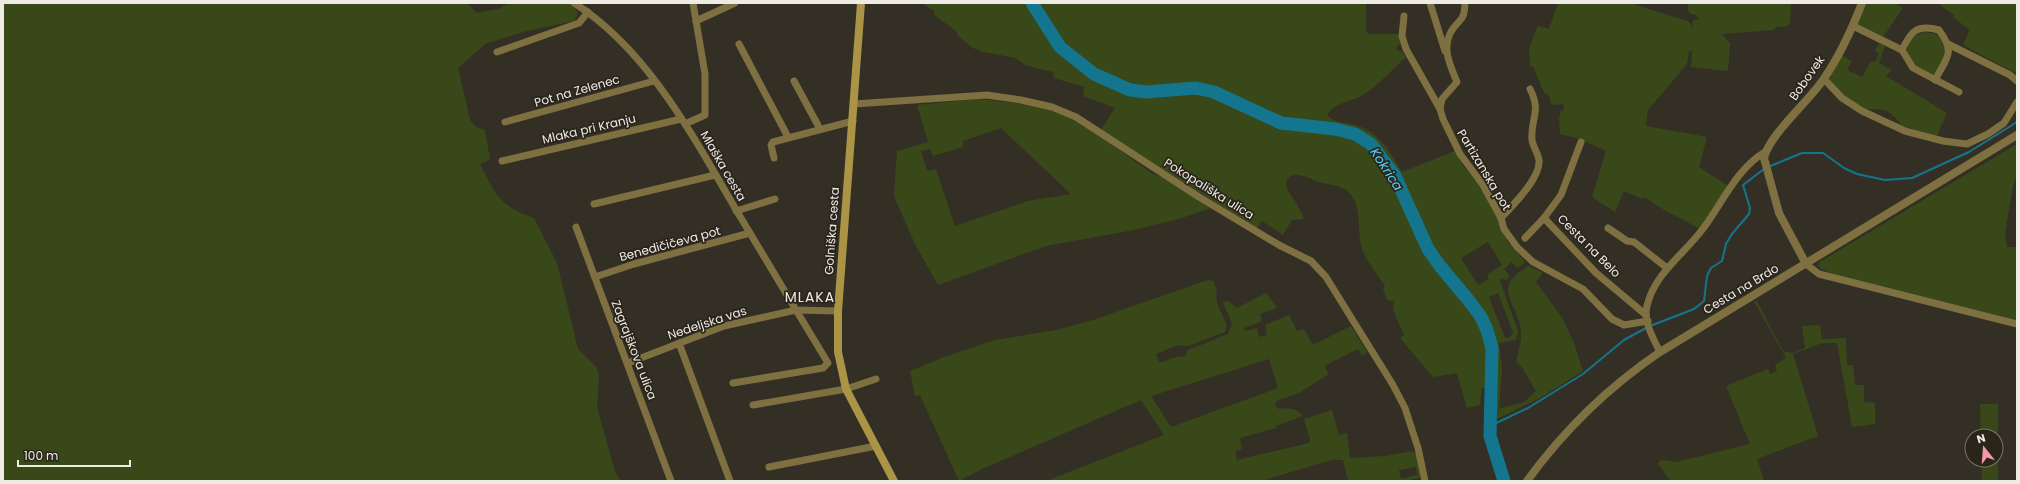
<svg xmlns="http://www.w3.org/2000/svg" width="2020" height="484" viewBox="0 0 2020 484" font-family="Poppins,sans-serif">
<rect width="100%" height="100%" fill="#342f25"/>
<g fill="#394819" fill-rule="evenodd">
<path d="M3 3H468L476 13 498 9 509 3H568L572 5 578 13 574 21 523 32 485 44 458 68 470 120 476 127 485 130 490 159 480 164C496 195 499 206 534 218L557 263 578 349 596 367 599 375 597 407 614 468 620 481H3Z"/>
<path d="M922 3H1030L1032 10C1038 16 1043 23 1048 31 1051 36 1052 41 1056 45 1073 67 1114 96 1143 94 1166 93 1190 86 1213 93 1237 100 1257 119 1282 125 1309 132 1345 126 1368 146 1403 175 1409 227 1434 264 1442 276 1454 287 1464 298 1488 326 1491 354 1485 388H1482L1480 405 1467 408 1457 373 1433 377 1400 338 1404 335 1393 310 1394 301 1387 300 1383 289 1385 286C1378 275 1367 262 1362 249 1356 229 1365 196 1340 187 1333 184 1325 184 1319 182 1307 178 1302 173 1290 176 1281 186 1290 193 1295 201 1299 207 1301 213 1304 219L1292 220 1283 235 1262 221 1257 229 1101 130 1115 108 1083 96 1084 87 1054 78 1053 72C1042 69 1023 67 1016 58L983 52 973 48 958 36 956 31 934 15V11Z"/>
<path d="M1034 3H1366V32L1370 34H1398L1401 43 1396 47 1397 51H1401L1406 57C1390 71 1378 87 1359 97 1347 102 1334 104 1327 115 1335 123 1344 122 1355 125 1380 132 1390 152 1402 172L1455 151 1464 167 1479 185 1497 216 1507 241 1525 262 1518 268 1511 262 1504 269 1510 276 1506 280 1502 278 1500 281 1518 331 1516 340 1499 343 1502 369 1499 409 1524 402 1536 391 1521 366 1516 362C1518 352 1522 341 1521 331 1518 301 1489 289 1529 266L1543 273 1536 282 1563 319 1574 343 1583 371 1540 398 1493 421C1490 388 1499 358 1488 325 1479 299 1455 282 1439 260 1435 254 1433 247 1430 241 1427 235 1422 229 1419 223 1404 191 1394 152 1360 134 1322 114 1286 136 1246 103L1242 104 1197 85 1146 90 1089 68 1060 44ZM1488 242 1502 265 1487 275 1489 279 1478 285 1461 258ZM1498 293 1513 332 1510 337 1505 338 1489 297Z"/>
<polygon points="1558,3 1630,3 1687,21 1690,23 1692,29 1693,20 1699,20 1696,15 1689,13 1687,3 1791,3 1790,23 1788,26 1777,27 1773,30 1722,34 1730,43 1728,71 1691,67 1692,51 1689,51 1687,64 1648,110 1646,126 1707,137 1699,167 1728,186 1700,229 1657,206 1645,197 1642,199 1624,191 1615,212 1592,197 1606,151 1580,139 1560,134 1559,119 1561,111 1564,110 1563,104 1552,105 1548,94 1544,93 1533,66 1530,67 1529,48 1538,26 1549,29"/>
<polygon points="1865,3 1894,3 1903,8 1881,40 1857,25"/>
<polygon points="1937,3 2017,3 2017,74 1963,45 1970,30 1954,18 1954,15"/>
<path d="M1923 32 1937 34C1953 47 1942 62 1934 75L1917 67 1908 56C1906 45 1912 35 1923 32Z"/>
<path d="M1879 43 1885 46 1879 63 1892 70 1886 76 1947 113 1937 136 1902 126C1890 109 1884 108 1864 110L1837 89 1829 80 1841 55 1852 61 1847 70 1862 77 1871 61 1875 62 1879 54 1875 51Z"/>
<path d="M978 99C1012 102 1051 106 1081 123 1106 138 1129 158 1153 174L1163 177 1211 208 1179 219 1134 230 1046 246 938 285 915 244 894 196 897 151 928 142 917 105ZM1001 128 1071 194 1028 201 955 226 936 169 927 171 921 151 930 149 933 156 963 147V141Z"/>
<polygon points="2017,144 2017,176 2013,186 2005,233 2007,247 2017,247 2017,320 1836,275 1821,269 1818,263"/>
<path d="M1208 280 1213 281 1217 290C1213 303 1224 314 1227 327L1225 332 1188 346 1178 345 1156 354 1159 363 1180 356 1181 358 1185 356 1188 350 1228 334 1232 324 1223 302 1228 301 1237 308 1266 293 1277 308 1260 314 1262 321 1244 328 1245 331 1257 328 1259 337 1267 335 1265 325 1289 315 1297 331 1304 329 1313 345 1351 326 1367 352 1362 356 1358 349 1326 365 1325 368 1329 374 1299 393 1279 400 1275 403 1276 407 1279 409C1286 407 1299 409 1303 416L1276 426V428L1240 438 1242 449 1235 451 1237 460 1309 443 1310 440 1304 419 1332 410 1339 435 1347 433 1350 458 1385 456 1413 451 1417 455 1422 477 1404 481H1348L1343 460H1332L1261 481H1046L1164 435 1141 400 982 469 959 481 920 395 915 396 910 371 944 357 995 340 1056 330 1090 321ZM1269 359 1278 388 1171 427 1151 396ZM1416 467 1417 475 1401 479 1399 470Z"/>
<polygon points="1754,301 1757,301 1783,351 1793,353 1805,348 1802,326 1820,325 1822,339 1846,338 1847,365 1853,365 1855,385 1864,385 1864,402 1875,403 1875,424 1852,427 1837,343 1822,343 1793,354 1818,436 1757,459 1764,481 1671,481 1658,464 1661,460 1676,462 1750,444 1726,386 1768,369 1770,374 1777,371 1775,365 1786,358"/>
<polygon points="1980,404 1998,404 1998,481 1982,481 1981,460 1996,460 1996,436 1981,436"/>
</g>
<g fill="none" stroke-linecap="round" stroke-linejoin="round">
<g stroke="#14758f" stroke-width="2">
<polyline points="1768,167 1802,153 1823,153 1844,168 1857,174 1885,180 1912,178 1969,152 2017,122"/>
<polyline points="1650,326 1694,309 1704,301 1707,276 1711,268 1722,261 1726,244 1732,234 1749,214 1750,208 1743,185 1764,169"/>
<polyline points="1490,426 1528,408 1583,374 1624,340 1646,328"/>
</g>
<polyline stroke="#14758f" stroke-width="13" points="1032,3 1060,47 1094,74 1130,90 1146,92 1196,88 1214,92 1281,123 1335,129 1355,134 1371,144 1395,176 1428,249 1440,266 1470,302 1481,317 1487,330 1492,348 1490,436 1504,481"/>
<g stroke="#7e7041" stroke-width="7">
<path d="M574 3C647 49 693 136 735 208 755 242 776 276 796 310L838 311"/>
<polyline points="1430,3 1445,51"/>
<path d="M1465 3C1464 22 1461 17 1452 30 1441 48 1450 65 1457 82L1442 99 1440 109 1443 119 1460 154 1483 185 1501 218 1504 229 1517 247 1533 262 1583 289 1612 319 1624 325 1648 321"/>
<polyline points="1404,16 1402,36 1406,49 1440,109"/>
<polyline points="696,21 735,3"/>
<polyline points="1853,26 1902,50 1913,68 1959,92"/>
<polyline points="739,44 788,137"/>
<polyline points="1948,44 2010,75 2017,81"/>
<path d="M1902 50C1911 31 1917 24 1939 30 1956 53 1947 57 1935 80"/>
<polyline points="497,52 579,23 588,12"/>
<polyline points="1824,79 1842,98 1862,111 1905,131 1943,141 1967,144 1988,134 2004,123 2017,102"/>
<polyline points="794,81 820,129"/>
<polyline points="854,104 987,95 1021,100 1052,107 1076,117 1199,197 1279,245 1311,261 1326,277 1393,385 1405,408 1418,448 1425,481"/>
<polyline points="505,122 654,81"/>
<polyline points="685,124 705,115 705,74 693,3"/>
<polyline points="1581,142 1561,195 1544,218 1596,273 1646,315"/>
<polyline points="774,158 771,145 773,142 853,121"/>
<polyline points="502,161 681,119"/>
<polyline points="594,204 715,175"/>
<polyline points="736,211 775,199"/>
<path d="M1501 218C1512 206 1541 178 1539 160 1538 153 1533 147 1532 140 1530 119 1542 112 1530 89"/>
<polyline points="576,227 671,481"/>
<polyline points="1608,228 1627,241 1634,242 1667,268"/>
<polyline points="1525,238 1544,218"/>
<polyline points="1806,264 1819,274 2017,324"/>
<polyline points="595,277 634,264 750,233"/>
<polyline points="679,343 730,481"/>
<path d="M1660 352C1653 338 1643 321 1647 306 1654 274 1684 254 1702 230 1722 204 1736 169 1765 152"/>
<polyline points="628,363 724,326 796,310 828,363 823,368 733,383"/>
<polyline points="753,405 846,389 876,379"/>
<polyline points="769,467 876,446"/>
</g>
<g stroke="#7e7041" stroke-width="8">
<path d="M1806 264 1779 213 1764 158C1769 135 1808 102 1823 80 1839 57 1852 29 1862 3"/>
<path d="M1527 481C1564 430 1607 388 1660 352L2017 135"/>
</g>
<polyline stroke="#ab9445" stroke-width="8" points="861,3 838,311 838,352 846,389 894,481"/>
</g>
<g text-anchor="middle" stroke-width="3.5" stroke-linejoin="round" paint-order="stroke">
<g font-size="12" fill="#eeeae4" stroke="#2a251b">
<text transform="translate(1807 78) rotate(-55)" y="4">Bobovek</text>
<text transform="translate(577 91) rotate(-16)" y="4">Pot na Zelenec</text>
<text transform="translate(589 129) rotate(-13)" y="4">Mlaka pri Kranju</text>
<text transform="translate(723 166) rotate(60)" y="4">Mlaška cesta</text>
<text transform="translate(1484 170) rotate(59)" y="4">Partizanska pot</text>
<text transform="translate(1209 189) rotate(32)" y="4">Pokopališka ulica</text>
<text transform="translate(832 231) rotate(-86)" y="4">Golniška cesta</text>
<text transform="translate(670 244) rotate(-15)" y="4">Benedičičeva pot</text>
<text transform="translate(1589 246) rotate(45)" y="4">Cesta na Belo</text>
<text transform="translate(1741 289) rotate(-31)" y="4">Cesta na Brdo</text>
<text transform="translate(707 323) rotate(-18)" y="4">Nedeljska vas</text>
<text transform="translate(634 350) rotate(69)" y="4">Zagrajškova ulica</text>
</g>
<g font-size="13" font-style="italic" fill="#54d1f7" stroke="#2a251b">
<text transform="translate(1387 169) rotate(57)" y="5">Kokrica</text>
</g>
<g font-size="14" letter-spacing="1" fill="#eeeae4" stroke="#2a251b">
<text x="810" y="302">MLAKA</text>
</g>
</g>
<rect width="2020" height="484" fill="none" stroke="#eeeae4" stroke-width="8"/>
<g transform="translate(1984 448) rotate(343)"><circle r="19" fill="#2a251b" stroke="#78746b"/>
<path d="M0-3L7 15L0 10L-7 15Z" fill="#f49aa6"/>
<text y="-6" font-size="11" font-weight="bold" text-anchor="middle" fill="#eeeae4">N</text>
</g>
<path d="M18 460v6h112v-6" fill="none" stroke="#eeeae4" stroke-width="2"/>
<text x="24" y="460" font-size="12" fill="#eeeae4" stroke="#2a251b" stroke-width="3" paint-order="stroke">100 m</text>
</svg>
